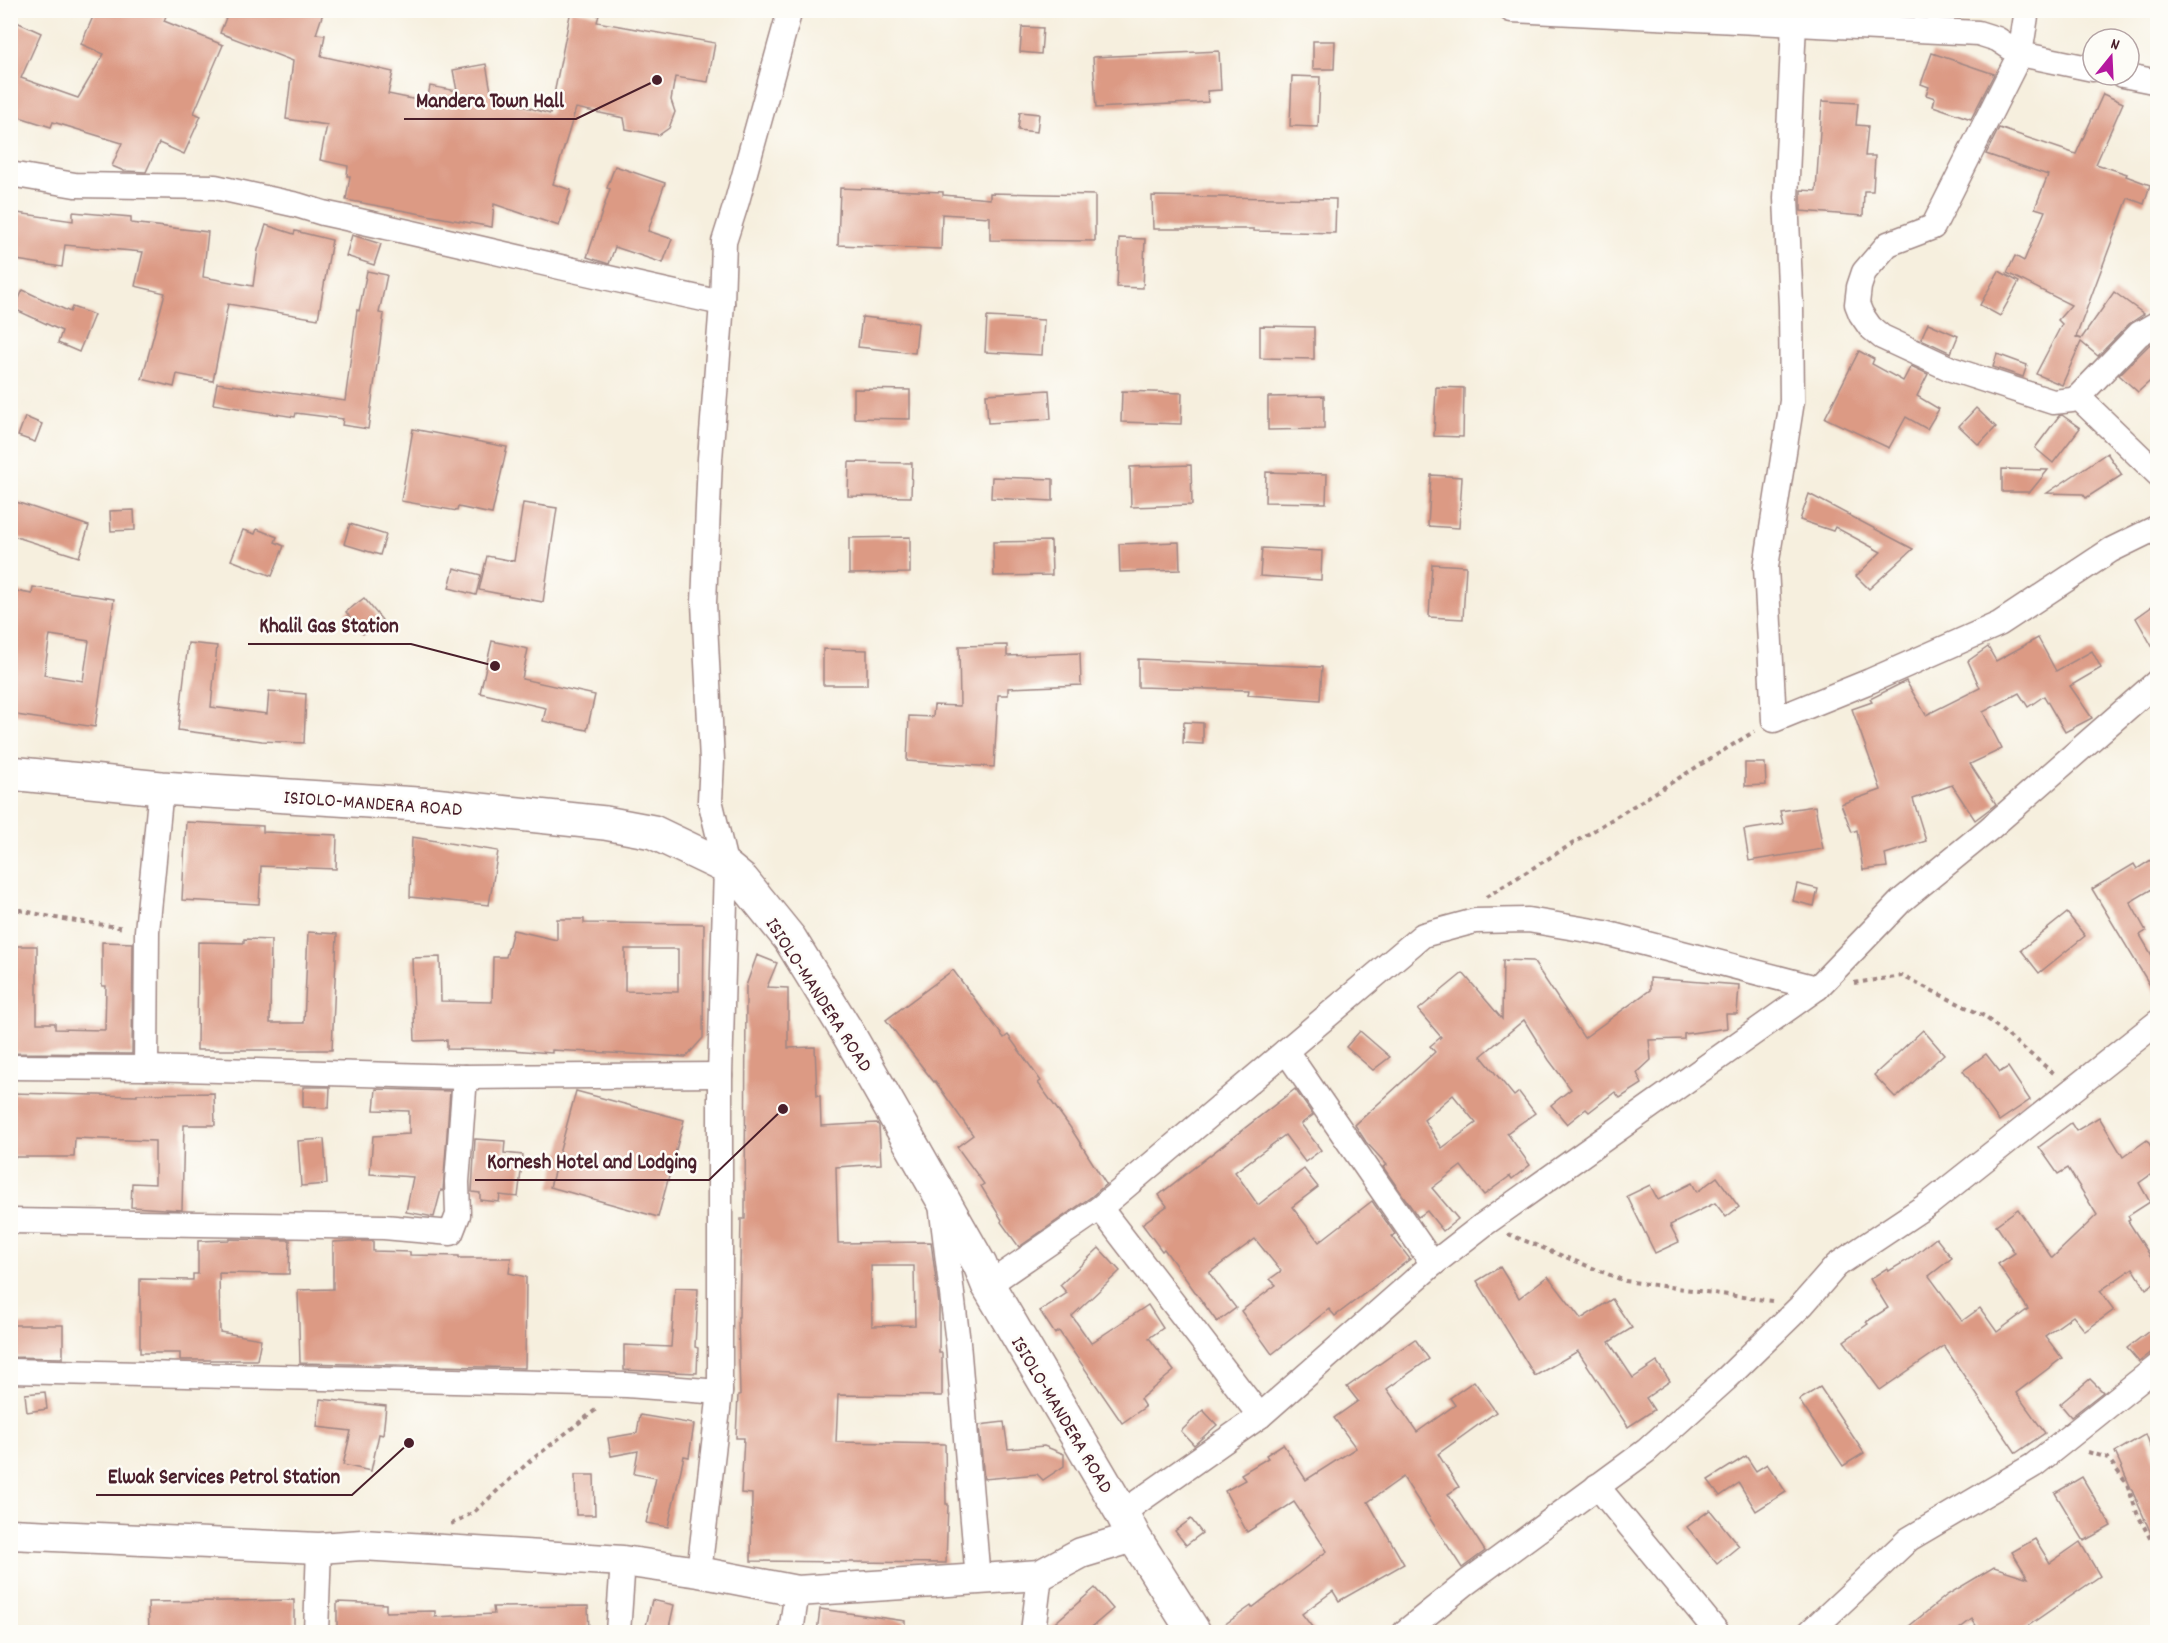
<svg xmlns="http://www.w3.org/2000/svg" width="2168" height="1643" viewBox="0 0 2168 1643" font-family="Dekko,sans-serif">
<rect width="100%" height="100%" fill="#fdfcf7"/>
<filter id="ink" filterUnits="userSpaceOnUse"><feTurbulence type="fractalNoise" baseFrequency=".0167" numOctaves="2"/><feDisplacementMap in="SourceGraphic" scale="12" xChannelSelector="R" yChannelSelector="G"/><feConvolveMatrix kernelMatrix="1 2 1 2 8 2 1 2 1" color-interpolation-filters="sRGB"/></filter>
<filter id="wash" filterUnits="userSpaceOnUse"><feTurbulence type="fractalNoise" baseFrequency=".008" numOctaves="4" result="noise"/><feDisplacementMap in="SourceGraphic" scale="24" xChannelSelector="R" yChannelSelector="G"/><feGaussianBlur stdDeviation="1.35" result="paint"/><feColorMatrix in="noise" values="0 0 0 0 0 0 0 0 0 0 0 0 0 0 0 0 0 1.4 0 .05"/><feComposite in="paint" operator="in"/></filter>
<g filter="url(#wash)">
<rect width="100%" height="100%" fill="#f6efde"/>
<g id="blocks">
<g fill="#dc9a84" fill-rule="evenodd">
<polygon points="96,10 150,10 166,16 164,21 223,45 194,113 201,116 184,154 159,143 146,172 124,171 112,166 122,143 53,122 51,127 10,114 10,19 41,33 21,78 78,98 104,54 81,44"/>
<polygon points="229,10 324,10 316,34 325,35 321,56 393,72 388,94 427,102 430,86 457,91 453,70 486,64 491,91 508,93 506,101 550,114 571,10 599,15 597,22 715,43 708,82 675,77 671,100 675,112 669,128 659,135 626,129 624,118 576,108 553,184 571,190 559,226 494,204 492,227 346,200 350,176 347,176 348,166 320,160 327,125 286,119 293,61 220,33"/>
<polygon points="1022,27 1043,28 1041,54 1020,52"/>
<polygon points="1313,41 1335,41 1334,69 1313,69"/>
<polygon points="1219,51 1221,90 1207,91 1208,102 1096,108 1093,57"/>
<polygon points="1932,53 1994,74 1971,119 1933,106 1935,98 1926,95 1929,87 1921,84"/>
<polygon points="1292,76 1320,77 1318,127 1290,126"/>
<polygon points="2103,94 2123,103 2096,164 2127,174 2126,176 2150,185 2144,204 2128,198 2076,337 2081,339 2114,292 2144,314 2129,324 2098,356 2081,342 2062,385 2036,374 2062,324 2058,320 2071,305 2007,273 2015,256 2024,261 2045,211 2035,208 2048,175 1986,154 1999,128 2076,154"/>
<polygon points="1822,101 1858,103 1856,125 1868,126 1865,156 1875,156 1873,191 1864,191 1863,216 1801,211 1801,190 1816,191"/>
<polygon points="1020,112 1039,114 1037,132 1018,130"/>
<polygon points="615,166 665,183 648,231 672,239 663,263 615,247 609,264 587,257 610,189 607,188"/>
<polygon points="840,188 943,192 943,195 990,199 990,193 1095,195 1095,241 990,240 990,217 942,214 941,249 838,245"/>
<polygon points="1152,196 1336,199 1335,233 1254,231 1254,229 1153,229"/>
<polygon points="10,212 73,221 73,212 131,217 131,223 208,232 203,277 253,286 258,250 266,225 294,234 295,231 332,240 318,319 228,304 213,381 177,374 174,387 142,379 165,293 135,286 143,252 65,245 62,267 10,259"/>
<polygon points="352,235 381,244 374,265 346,256"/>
<polygon points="1119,238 1145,239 1143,288 1117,287"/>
<polygon points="367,271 387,275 379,313 384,314 368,429 342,425 343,419 296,413 295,417 213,404 217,383 345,401 357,310 359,311"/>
<polygon points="1999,271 2019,282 2000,316 1980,305"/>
<polygon points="23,290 70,312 72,307 94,315 79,352 58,343 62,331 14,309"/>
<polygon points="862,317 918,323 915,353 858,347"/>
<polygon points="987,317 1044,320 1042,355 985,352"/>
<polygon points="1928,323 1958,336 1951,353 1921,339"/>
<polygon points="1260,326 1314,327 1314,359 1260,358"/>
<polygon points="2150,344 2157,349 2157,375 2138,392 2119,375"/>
<polygon points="1859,351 1874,359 1872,364 1903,381 1911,366 1928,374 1917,396 1939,409 1927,429 1906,417 1889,448 1825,418"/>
<polygon points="1997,354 2027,365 2023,377 1993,367"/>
<polygon points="1436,387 1464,388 1463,437 1434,436"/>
<polygon points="854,389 910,390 910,419 854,418"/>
<polygon points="1049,390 1051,419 988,423 986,394"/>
<polygon points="1122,391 1182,393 1181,424 1121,422"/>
<polygon points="1324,396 1324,429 1268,430 1268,397"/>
<polygon points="1976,408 1996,427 1979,445 1959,426"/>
<polygon points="2062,415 2080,428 2053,463 2035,448 2059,416"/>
<polygon points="25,417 42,424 35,442 18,436"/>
<polygon points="413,429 507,447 492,514 458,507 457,511 401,501"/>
<polygon points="2107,453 2122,475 2086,498 2083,494 2047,493"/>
<polygon points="849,462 912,463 911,497 848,496"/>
<polygon points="1191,465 1192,505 1131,507 1130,467"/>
<polygon points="2002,469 2048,470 2030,492 2002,492"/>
<polygon points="1266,472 1327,474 1326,503 1265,502"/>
<polygon points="1431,475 1462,477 1459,528 1428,526"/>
<polygon points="992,477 1053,479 1053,501 991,498"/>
<polygon points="1809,494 1913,549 1869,589 1856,576 1881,552 1835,527 1833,531 1800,520"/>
<polygon points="10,500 89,526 79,557 10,535"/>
<polygon points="523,503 557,508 543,602 479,590 487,556 514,561"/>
<polygon points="134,510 135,530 111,531 110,511"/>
<polygon points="350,524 386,535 380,555 344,544"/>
<polygon points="257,529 277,537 275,542 284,546 272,576 231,560 243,530 255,534"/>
<polygon points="910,537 910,573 849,574 849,538"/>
<polygon points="1051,541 1052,575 994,576 993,542"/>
<polygon points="1179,542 1180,570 1120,572 1119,544"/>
<polygon points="1262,548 1322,551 1321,580 1260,576"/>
<polygon points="1432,564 1466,566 1463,619 1429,617"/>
<polygon points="454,568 481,575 476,595 449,588"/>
<path d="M33 587 114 599 95 727 10 714V590L32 594ZM50 635 89 641 83 681 44 675Z"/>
<polygon points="364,598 382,620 363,634 346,612"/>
<polygon points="2157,603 2157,655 2136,618"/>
<polygon points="2038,638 2056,671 2092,651 2101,668 2070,686 2092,718 2065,732 2044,696 2028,707 2019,693 1983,712 2002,749 1970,764 1996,804 1975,820 1952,785 1913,799 1926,841 1885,854 1887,867 1863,870 1857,830 1852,832 1841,804 1881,790 1852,709 1872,702 1870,699 1906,681 1926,715 1980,688 1968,661 1988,647 1996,661"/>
<polygon points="492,641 528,649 522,679 595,695 587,730 543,721 546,708 480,693"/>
<polygon points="188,643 217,646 211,707 267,714 269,691 306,694 304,743 262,741 178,730"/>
<polygon points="1007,645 1007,656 1080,653 1081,685 1008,688 1008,695 998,695 994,767 907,761 909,716 933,717 934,705 960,706 959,646"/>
<polygon points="823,649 867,650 867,685 823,685"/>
<polygon points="1138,659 1322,667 1320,700 1248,695 1249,690 1138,687"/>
<polygon points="1184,722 1203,723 1203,744 1183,743"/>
<polygon points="1745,763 1765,763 1766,785 1745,786"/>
<polygon points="1815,806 1823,849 1749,861 1744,830 1783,824 1780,811"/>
<polygon points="186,822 263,826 263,832 337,835 336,869 261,866 259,904 182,900"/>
<polygon points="412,837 498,851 489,905 410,897"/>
<polygon points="2157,856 2157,886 2130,902 2146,931 2140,935 2157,964 2157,997 2092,889 2134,864 2137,869"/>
<polygon points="1797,884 1818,889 1814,906 1793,901"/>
<polygon points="2067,913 2085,936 2039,973 2021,950"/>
<path d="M557 919H584V923L704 924 703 1038 686 1057 552 1050V1053L511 1050 447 1049V1040L415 1041 412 958 440 957 441 1001 492 1002 493 957H506L513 930 557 940ZM625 949H678V992L625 991Z"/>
<polygon points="308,932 337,934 332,1050 197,1050 198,942 244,943 244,939 271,940 270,1023 304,1023"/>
<polygon points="102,942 133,943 132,1054 10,1053 10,946 37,946 37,1023 55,1023 55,1029 105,1030 106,986 102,986"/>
<path d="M757 955 777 963 767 987 788 988V1048L815 1047 817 1096H820L821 1126 877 1123 879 1126 881 1164 836 1167 838 1243 931 1242 939 1304V1353H942V1396L838 1395 836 1442 945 1444 946 1504H948L946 1563 751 1561 752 1494 741 1493 744 1438H736L738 1395H740L738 1317H739L741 1219H745L746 986ZM871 1266H914L915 1325 872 1326Z"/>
<path d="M1503 960 1533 961 1584 1038 1650 990V978L1739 985 1737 1014H1726L1727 1028 1684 1034V1039L1649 1040 1651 1060 1637 1073 1642 1084 1620 1098 1615 1092 1589 1112 1586 1109 1567 1124 1551 1105 1571 1089 1549 1060 1524 1020 1481 1056 1514 1096 1519 1092 1535 1113 1507 1133 1530 1165 1512 1179 1510 1176 1484 1195 1461 1166 1432 1188 1458 1219 1443 1231 1427 1211 1418 1217 1383 1167 1387 1165 1366 1142 1355 1125 1435 1052 1430 1046 1441 1037 1418 1010 1463 973 1502 1019ZM1453 1095 1476 1123 1442 1148 1424 1120Z"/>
<polygon points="953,970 1004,1038 1008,1035 1041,1081 1038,1083 1070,1127 1106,1184 1091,1197 1019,1247 1001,1222 1002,1220 981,1186 984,1184 957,1147 973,1135 935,1081 934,1082 886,1020"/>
<polygon points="1923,1030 1944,1054 1896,1098 1874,1075"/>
<polygon points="1360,1031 1390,1057 1373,1070 1346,1047"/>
<polygon points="1986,1054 2000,1072 2008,1067 2030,1100 1999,1121 1963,1071"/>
<polygon points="303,1087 330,1087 329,1108 303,1107"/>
<polygon points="376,1089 450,1091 443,1191 441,1190 434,1217 406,1212 413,1177 370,1174 373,1136 409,1134 409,1111 374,1110"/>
<polygon points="1295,1089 1313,1115 1301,1124 1321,1150 1305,1162 1285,1135 1235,1172 1258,1205 1304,1169 1318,1187 1292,1207 1319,1242 1372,1201 1395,1234 1392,1236 1410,1259 1335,1316 1329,1309 1272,1354 1241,1311 1276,1285 1270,1279 1281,1271 1255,1239 1209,1273 1236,1308 1217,1322 1164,1249 1162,1251 1142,1224 1167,1206 1159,1195"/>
<polygon points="576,1091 684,1120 658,1217 550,1187"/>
<polygon points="10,1093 137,1096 137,1094 214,1093 215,1125 184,1125 182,1210 131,1207 132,1183 155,1184 155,1141 75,1138 74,1157 10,1157"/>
<polygon points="2099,1117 2123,1157 2147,1140 2157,1156 2157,1170 2139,1183 2150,1202 2128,1216 2130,1220 2128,1221 2157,1266 2157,1281 2146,1289 2133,1268 2100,1291 2114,1310 2085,1331 2073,1316 2045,1336 2062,1358 2016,1393 2045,1433 2016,1453 1944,1346 1880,1390 1844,1341 1868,1324 1866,1322 1888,1308 1870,1279 1887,1268 1889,1271 1911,1258 1936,1238 1952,1258 1929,1276 1962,1321 1980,1308 1997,1332 2028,1309 1998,1264 2015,1253 1996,1225 2018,1209 2052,1258 2097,1215 2068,1168 2058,1174 2039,1147 2071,1123 2076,1131"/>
<polygon points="324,1139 327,1184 301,1186 298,1141"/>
<polygon points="475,1139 505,1141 504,1153 523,1155 518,1197 500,1195 499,1202 480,1200 480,1193 472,1192"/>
<polygon points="1717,1177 1739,1207 1726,1217 1715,1203 1670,1225 1679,1242 1655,1253 1627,1196 1650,1185 1658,1200 1692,1183 1697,1192"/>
<polygon points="229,1239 290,1240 289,1274 219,1273 220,1332 261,1339 257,1360 180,1360 180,1353 140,1353 140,1279 193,1280 193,1274 198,1274 198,1241 229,1240"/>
<polygon points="351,1241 373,1241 373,1251 410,1252 410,1255 459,1256 459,1258 511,1258 509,1273 526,1277 525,1368 300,1363 298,1290 333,1289 333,1242"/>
<polygon points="1099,1248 1120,1271 1072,1316 1091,1343 1148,1305 1163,1328 1149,1338 1174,1371 1140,1399 1145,1407 1122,1423 1059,1331 1055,1334 1040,1311 1067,1293 1060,1285"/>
<polygon points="1500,1267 1519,1298 1548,1276 1581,1319 1612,1299 1632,1328 1609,1342 1633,1378 1657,1362 1670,1381 1646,1398 1654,1410 1628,1427 1578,1351 1535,1376 1477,1281"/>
<polygon points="675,1288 698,1289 695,1347 698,1348 697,1373 624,1370 624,1345 671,1347"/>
<polygon points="10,1325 63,1325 63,1358 10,1357"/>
<polygon points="2157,1325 2157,1348 2139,1362 2127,1348"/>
<polygon points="1415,1339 1429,1359 1387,1389 1417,1432 1455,1405 1450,1398 1474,1381 1496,1412 1438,1454 1459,1487 1448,1494 1485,1551 1462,1568 1403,1477 1368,1502 1404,1564 1339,1601 1333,1591 1302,1614 1316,1632 1214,1632 1251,1606 1252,1608 1327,1551 1294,1502 1247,1532 1225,1491 1245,1480 1241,1474 1268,1458 1266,1455 1283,1444 1306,1480 1356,1448 1334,1418 1358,1401 1347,1387"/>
<polygon points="2090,1379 2103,1392 2071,1417 2060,1404"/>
<polygon points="1820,1387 1864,1453 1843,1466 1799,1400"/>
<polygon points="45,1392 47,1409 27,1412 25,1394"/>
<polygon points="320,1399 386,1406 383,1435 379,1434 371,1471 343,1465 351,1431 317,1427"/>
<polygon points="1203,1410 1217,1425 1194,1445 1181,1431"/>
<polygon points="640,1415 694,1424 689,1457 684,1456 668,1527 646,1523 656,1478 634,1474 638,1451 611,1456 608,1438 637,1433"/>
<polygon points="1004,1422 1008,1449 1044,1446 1064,1454 1064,1466 1043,1480 1037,1474 984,1479 979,1425"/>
<polygon points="2146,1434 2157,1463 2157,1547 2115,1452"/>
<polygon points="1746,1456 1756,1471 1767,1464 1786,1492 1756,1511 1739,1483 1720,1496 1708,1480"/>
<polygon points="575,1475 594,1475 595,1515 576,1515"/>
<polygon points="2082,1477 2111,1526 2084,1541 2055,1493"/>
<polygon points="1710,1510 1739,1546 1717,1564 1687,1527"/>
<polygon points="1191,1519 1202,1533 1186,1545 1175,1531"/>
<polygon points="2035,1539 2050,1563 2080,1542 2100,1576 2019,1632 1980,1632 1972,1619 1955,1632 1902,1632 1947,1595 1994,1567 2028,1578 2012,1552"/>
<polygon points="1095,1588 1113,1609 1086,1632 1047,1632 1048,1629"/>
<polygon points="294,1600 294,1632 149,1632 148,1602"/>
<polygon points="652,1600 674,1605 668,1632 651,1632 646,1626"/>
<polygon points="337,1602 386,1604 386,1612 435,1611 435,1617 494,1614 493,1607 588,1606 589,1632 337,1632"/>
<polygon points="820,1609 905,1621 905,1632 817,1632"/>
</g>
</g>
</g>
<g filter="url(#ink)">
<use href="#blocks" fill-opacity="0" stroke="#a08784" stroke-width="1.5"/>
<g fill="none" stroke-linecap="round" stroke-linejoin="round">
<g stroke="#a08784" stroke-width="27">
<g id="minor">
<polyline points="1511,10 1978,33 1997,39 2020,54 2093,69"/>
<polyline points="2027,10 2020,54 1933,227 1888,244 1864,272 1859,287 1857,304 1861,314 1870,327 1882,337 1951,369 2053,402 2072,400 2078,397 2158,474"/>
<polyline points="1794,23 1786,198 1791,306 1792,401 1766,567 1774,720 1870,681 1999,624 2111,550 2158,527"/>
<polyline points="2123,75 2158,82"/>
<path d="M10 174 75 185 215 187 297 205 323 213C457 242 589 275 722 303"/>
<polyline points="2078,397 2139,334 2158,323"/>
<polyline points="1286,1051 1433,1264"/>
<polyline points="10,1067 146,1068 465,1077 720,1075"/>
<polyline points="146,1068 147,931 161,788"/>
<polyline points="941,1204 958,1343 978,1580"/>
<polyline points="1100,1208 1260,1416"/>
<polyline points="10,1221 384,1227 451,1233 458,1215 457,1182 465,1077"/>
<polyline points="988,1285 1100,1208 1423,935 1475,921 1528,920 1605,933 1817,988"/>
<polyline points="10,1371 497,1382 627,1385 720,1392"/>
<polyline points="1597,1486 1717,1632"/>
<polyline points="1122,1513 1260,1416 1433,1264 1483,1225 1817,988 1901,901 1989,829 2158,681"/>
<polyline points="699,1572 720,1392 720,1075 726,867 710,800 712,761 704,603 710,459 722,303 724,242 737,201 790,10"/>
<polyline points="316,1632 319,1548"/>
<polyline points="618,1632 623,1561"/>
<polyline points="791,1632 797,1591"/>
<polyline points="1033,1632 1040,1575"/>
<polyline points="1405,1632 1466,1583 1646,1451 1726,1379 1802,1305 1837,1265 1930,1203 2158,1022"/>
<polyline points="1810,1632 1909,1539 2034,1465 2158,1366"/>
</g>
</g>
<g stroke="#a08784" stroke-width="33">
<polyline id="major" points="10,1534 319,1548 362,1545 623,1561 699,1572 797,1591 1040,1575 1081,1553 1134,1537"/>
</g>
<g stroke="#a08784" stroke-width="36">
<polyline id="highway" points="10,773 161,788 433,805 605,823 653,832 726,867 743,881 790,939 849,1035 980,1265 988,1285 1122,1513 1134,1537 1194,1632"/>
</g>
<g stroke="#a08784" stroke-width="4" stroke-dasharray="4.5 4.5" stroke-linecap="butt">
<polyline points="1486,897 1755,731"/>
<polyline points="10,910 20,910 56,918 125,928"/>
<polyline points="1854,983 1902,976 1984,1016 2056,1075"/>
<polyline points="1508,1234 1625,1281 1772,1301"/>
<polyline points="2088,1452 2108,1458 2127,1484 2137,1513 2151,1540 2158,1538"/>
<polyline points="451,1524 474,1512 530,1461 598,1408"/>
</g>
<use href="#minor" stroke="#fff" stroke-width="24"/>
<use href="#major" stroke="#fff" stroke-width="30"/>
<use href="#highway" stroke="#fff" stroke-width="33"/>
</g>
</g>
<g text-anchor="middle" stroke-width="5" stroke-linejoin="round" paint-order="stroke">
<g font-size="20" fill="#4a1f2b" stroke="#fdfcf7">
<text transform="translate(373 802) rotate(4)" y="7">ISIOLO-MANDERA ROAD</text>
<text transform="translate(820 994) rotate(57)" y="7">ISIOLO-MANDERA ROAD</text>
<text transform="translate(1063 1414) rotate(59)" y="7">ISIOLO-MANDERA ROAD</text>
</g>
</g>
<path fill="none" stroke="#4a1f2b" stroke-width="2" d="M657 80L576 119H404M495 666L411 644H248M783 1109L709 1180H475M409 1443L352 1495H96"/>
<g fill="#4a1f2b" stroke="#fdfcf7" stroke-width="2">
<circle cx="657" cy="80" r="6"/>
<circle cx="495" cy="666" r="6"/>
<circle cx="783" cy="1109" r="6"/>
<circle cx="409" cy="1443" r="6"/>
</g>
<g font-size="21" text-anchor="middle" font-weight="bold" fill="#4a1f2b" stroke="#fdfcf7" stroke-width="5" stroke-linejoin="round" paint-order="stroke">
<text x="490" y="107">Mandera Town Hall</text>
<text x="329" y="632">Khalil Gas Station</text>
<text x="592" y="1168">Kornesh Hotel and Lodging</text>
<text x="224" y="1483">Elwak Services Petrol Station</text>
</g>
<rect width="2168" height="1643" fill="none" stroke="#fdfcf7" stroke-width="36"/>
<g transform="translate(2111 57) rotate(18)"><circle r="28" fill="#fdfcf7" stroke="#b5a4a5" stroke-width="1.5"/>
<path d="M0-4.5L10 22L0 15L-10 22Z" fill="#b5179e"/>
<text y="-9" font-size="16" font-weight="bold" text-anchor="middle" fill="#4a1f2b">N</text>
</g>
</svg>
